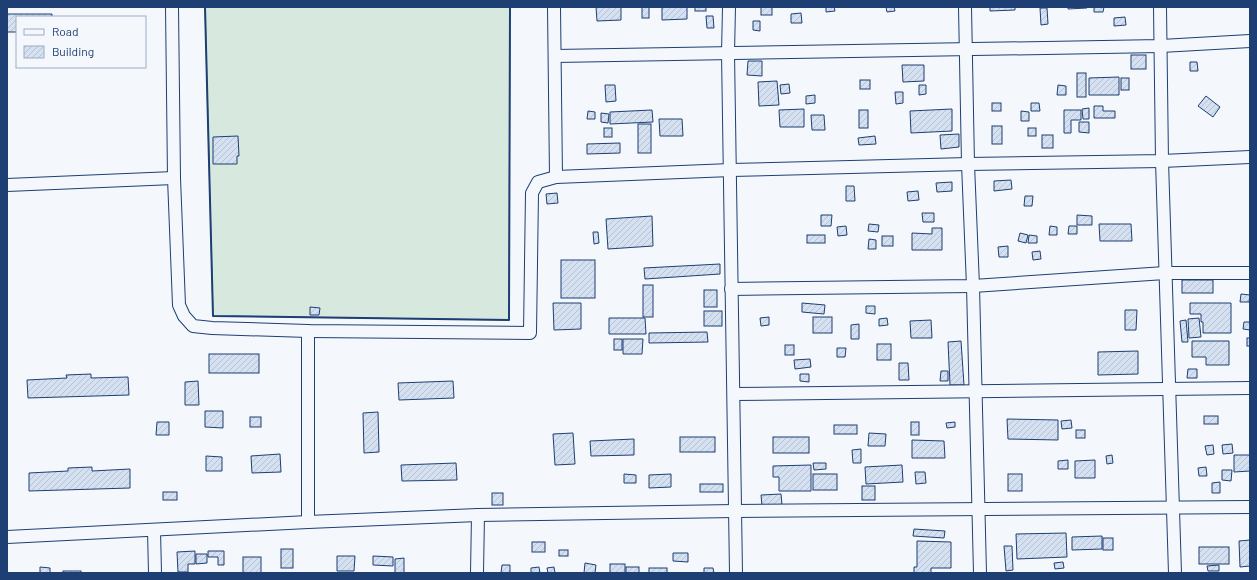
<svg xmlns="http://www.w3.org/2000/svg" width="1257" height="580" viewBox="0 0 1257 580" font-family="Barlow,sans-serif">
<defs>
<pattern id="building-hatch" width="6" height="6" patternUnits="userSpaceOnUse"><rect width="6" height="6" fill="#d5e0f0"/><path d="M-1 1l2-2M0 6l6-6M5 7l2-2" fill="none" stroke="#b6c1d1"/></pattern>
</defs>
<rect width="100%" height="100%" fill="#f4f7fb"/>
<polygon fill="#d7e8df" stroke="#687fa3" points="205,7 510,7 509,320 213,316"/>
<g fill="url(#building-hatch)" stroke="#1d3f73">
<polygon points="596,7 621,7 621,20 597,21"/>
<rect x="642" y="7" width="7" height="11"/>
<polygon points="662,7 693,7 687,7 687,19 662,20"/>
<rect x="695" y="7" width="11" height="4"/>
<rect x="761" y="7" width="11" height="8"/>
<polygon points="826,7 834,7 835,11 826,12"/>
<polygon points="886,7 894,7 895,11 887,12"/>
<polygon points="990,7 1015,7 1015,10 990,11"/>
<polygon points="1068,7 1087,7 1087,8 1068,9"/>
<polygon points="1094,7 1104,7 1103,12 1094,12"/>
<polygon points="1040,8 1047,8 1048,24 1041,25"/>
<polygon points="801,13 802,23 791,23 791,14"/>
<polygon points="7,14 52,14 52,17 17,17 17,32 7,32"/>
<polygon points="706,16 713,16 714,28 707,28"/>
<polygon points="1125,17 1126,25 1114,26 1114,18"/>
<polygon points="753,21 760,21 760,31 753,30"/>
<rect x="1131" y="55" width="15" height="14"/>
<polygon points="748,61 762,61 762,76 747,75"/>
<polygon points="1190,62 1197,62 1198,71 1190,71"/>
<polygon points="902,65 924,65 924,81 903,82"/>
<rect x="1077" y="73" width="9" height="24"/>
<polygon points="1119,77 1119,95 1089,95 1089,78"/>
<rect x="1121" y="78" width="8" height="12"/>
<rect x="860" y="80" width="10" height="9"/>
<polygon points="777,81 779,105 759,106 758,82"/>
<polygon points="789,84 790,93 781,94 780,85"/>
<polygon points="605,85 615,85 616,101 606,102"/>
<polygon points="919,85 926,85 926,94 919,95"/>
<polygon points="1058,85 1066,86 1066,95 1057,95"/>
<polygon points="895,92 903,92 903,103 896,104"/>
<polygon points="815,95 815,103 806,104 806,96"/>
<polygon points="1206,96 1220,107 1213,117 1198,106"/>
<rect x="992" y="103" width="9" height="8"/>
<polygon points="1031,103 1039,103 1040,111 1031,111"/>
<polygon points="1094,106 1103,106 1103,111 1115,111 1115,118 1094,118"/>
<polygon points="1089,108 1089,119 1083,119 1082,109"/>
<polygon points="804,109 804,127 780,127 779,110"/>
<polygon points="952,109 952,131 911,133 910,111"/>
<polygon points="652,110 653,122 610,124 610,112"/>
<rect x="859" y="110" width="9" height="18"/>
<polygon points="1064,110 1081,110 1081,120 1071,120 1071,133 1064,133"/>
<polygon points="588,111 595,112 595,119 587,119"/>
<polygon points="1021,111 1029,112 1029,121 1021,121"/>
<polygon points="601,113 609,114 608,123 601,122"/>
<polygon points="811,115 824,115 825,130 812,130"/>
<polygon points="659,119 682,119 683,136 660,136"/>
<polygon points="1079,122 1089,122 1089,133 1079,132"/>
<rect x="638" y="124" width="13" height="29"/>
<rect x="992" y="126" width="10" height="18"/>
<rect x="604" y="128" width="8" height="9"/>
<rect x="1028" y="128" width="8" height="8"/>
<polygon points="959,134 959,147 941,149 940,135"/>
<rect x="1042" y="135" width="11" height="13"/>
<polygon points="238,136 239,156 237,156 237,164 213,164 213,137"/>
<polygon points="875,136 876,144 859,145 858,138"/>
<polygon points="620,143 620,153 587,154 587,144"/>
<polygon points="1011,180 1012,189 994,191 994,181"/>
<polygon points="952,182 952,191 937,192 936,183"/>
<polygon points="846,186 854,186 855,201 846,201"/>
<polygon points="918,191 919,200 908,201 907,192"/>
<polygon points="557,193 558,203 547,204 546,194"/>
<polygon points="1025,196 1033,196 1032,206 1024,206"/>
<polygon points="922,213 934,213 934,222 923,222"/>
<polygon points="821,215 832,215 831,226 821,226"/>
<polygon points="1077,215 1092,216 1092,225 1077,225"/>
<polygon points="652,216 653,246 608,249 606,219"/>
<polygon points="869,224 879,225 878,232 868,231"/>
<polygon points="1099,224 1131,224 1132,241 1100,241"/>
<polygon points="846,226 847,235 838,236 837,227"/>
<polygon points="1050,226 1057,227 1057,235 1049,235"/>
<polygon points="1069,226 1077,226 1077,234 1068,234"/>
<polygon points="932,228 942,228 942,250 912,250 912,233 932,234"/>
<polygon points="593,232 598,232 599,243 594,244"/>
<polygon points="1020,233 1028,235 1026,243 1018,241"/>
<rect x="807" y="235" width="18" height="8"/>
<polygon points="1029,235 1037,236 1037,243 1028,243"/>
<rect x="882" y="236" width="11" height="10"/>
<polygon points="869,239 876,240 876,249 868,249"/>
<polygon points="1008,246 1008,257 999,257 998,247"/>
<polygon points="1040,251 1041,259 1033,260 1032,252"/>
<rect x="561" y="260" width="34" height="38"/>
<polygon points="720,264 720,274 645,279 644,268"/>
<rect x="1182" y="280" width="31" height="13"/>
<rect x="643" y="285" width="10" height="32"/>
<rect x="704" y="290" width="13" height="17"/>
<polygon points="1241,294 1250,295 1249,302 1240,302"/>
<polygon points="553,303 581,303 581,329 554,330"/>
<polygon points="802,303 825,305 824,314 802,312"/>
<polygon points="1190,303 1231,303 1231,333 1203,333 1203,322 1201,322 1201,314 1190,314"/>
<polygon points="866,306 875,306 875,314 866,313"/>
<polygon points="310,307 320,308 319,315 310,315"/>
<polygon points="1125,310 1137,310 1136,330 1125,330"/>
<rect x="704" y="311" width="18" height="15"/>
<polygon points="769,317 769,325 761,326 760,318"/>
<rect x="813" y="317" width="19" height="16"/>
<polygon points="609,318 645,318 646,334 609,334"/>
<polygon points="887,318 888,325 879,326 879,319"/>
<polygon points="1199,318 1201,337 1189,338 1188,319"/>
<polygon points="931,320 932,338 911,338 910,321"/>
<polygon points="1186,320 1188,342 1182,342 1180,321"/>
<polygon points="1244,322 1250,322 1250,330 1243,329"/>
<polygon points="859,324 859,339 851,339 851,325"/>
<polygon points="707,332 708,342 649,343 649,333"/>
<rect x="1247" y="338" width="3" height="8"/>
<rect x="614" y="339" width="8" height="11"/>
<polygon points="623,339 643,339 642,354 623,354"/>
<polygon points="961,341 964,385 950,385 948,342"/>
<polygon points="1192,341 1229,341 1229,365 1206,365 1206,357 1192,357"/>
<rect x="877" y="344" width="14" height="16"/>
<rect x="785" y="345" width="9" height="10"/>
<polygon points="837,348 846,348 845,357 837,357"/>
<polygon points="1138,351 1138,374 1098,375 1098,352"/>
<rect x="209" y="354" width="50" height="19"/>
<polygon points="810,359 811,367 795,369 794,360"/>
<polygon points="899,363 908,363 909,380 899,380"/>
<polygon points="1188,369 1197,369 1197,378 1187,378"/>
<polygon points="941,371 948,371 948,381 940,381"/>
<polygon points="91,374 91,378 128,377 129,395 28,398 27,380 67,378 66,375"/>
<polygon points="800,374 809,374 809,382 800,381"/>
<polygon points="198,381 199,405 185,405 185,382"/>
<polygon points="453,381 454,398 399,400 398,383"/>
<polygon points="205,411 223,411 223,428 205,427"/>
<polygon points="378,412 379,452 364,453 363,413"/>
<rect x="1204" y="416" width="14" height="8"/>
<rect x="250" y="417" width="11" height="10"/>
<polygon points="1007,419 1058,420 1058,440 1008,439"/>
<polygon points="1071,420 1072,428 1062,429 1061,421"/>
<polygon points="157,422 169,422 169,435 156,435"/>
<rect x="911" y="422" width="8" height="13"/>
<polygon points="955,422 955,427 947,428 946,423"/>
<rect x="834" y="425" width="23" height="9"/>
<rect x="1076" y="430" width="9" height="8"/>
<polygon points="573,433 575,464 555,465 553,434"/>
<polygon points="869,433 886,434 885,446 868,446"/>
<rect x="680" y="437" width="35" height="15"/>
<rect x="773" y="437" width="36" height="16"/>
<polygon points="634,439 634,455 591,456 590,441"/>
<polygon points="912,440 944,441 945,458 912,458"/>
<polygon points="1232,444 1233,453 1223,454 1222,445"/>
<polygon points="1213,445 1214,454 1207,455 1205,446"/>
<polygon points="861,449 861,463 853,463 852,450"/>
<polygon points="280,454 281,472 252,473 251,456"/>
<polygon points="1112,455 1113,463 1107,464 1106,456"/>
<polygon points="1234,455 1250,455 1250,471 1234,472"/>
<polygon points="206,456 222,457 222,471 206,471"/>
<polygon points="1068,460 1068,469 1058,469 1058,461"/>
<polygon points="1095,460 1095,478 1075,478 1075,461"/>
<polygon points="456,463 457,480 402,481 401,465"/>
<polygon points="813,463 826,463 826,469 814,470"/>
<polygon points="811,465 811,491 779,491 779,477 773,477 773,466"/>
<polygon points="902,465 903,482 866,484 865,467"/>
<polygon points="92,467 92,471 130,469 130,488 29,491 29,473 68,471 68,468"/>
<polygon points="1206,467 1207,476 1199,476 1198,468"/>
<polygon points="1222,470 1232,470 1231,481 1222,480"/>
<polygon points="915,472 925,472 926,483 916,484"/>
<polygon points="624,474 636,475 636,483 624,483"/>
<polygon points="671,474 671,487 649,488 649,475"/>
<rect x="813" y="474" width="24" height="16"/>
<rect x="1008" y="474" width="14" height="17"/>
<polygon points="1220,482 1220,493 1212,493 1212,483"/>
<rect x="700" y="484" width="23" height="8"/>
<rect x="862" y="486" width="13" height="14"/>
<rect x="163" y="492" width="14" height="8"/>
<rect x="492" y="493" width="11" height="12"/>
<polygon points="781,494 782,505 762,506 761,495"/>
<polygon points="914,529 945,531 944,538 913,536"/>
<polygon points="1066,533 1067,557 1017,559 1016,534"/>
<polygon points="1102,536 1102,549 1072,550 1072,537"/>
<rect x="1103" y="538" width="10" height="12"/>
<polygon points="1250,540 1250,566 1240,567 1239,541"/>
<polygon points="917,541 951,542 951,568 931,568 931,573 914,573 914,567 917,567"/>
<rect x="532" y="542" width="13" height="10"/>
<polygon points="1004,546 1012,546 1013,570 1006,571"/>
<rect x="1199" y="547" width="30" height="17"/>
<rect x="281" y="549" width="12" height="19"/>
<rect x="559" y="550" width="9" height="6"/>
<polygon points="195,551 195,564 188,564 188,572 178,572 177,552"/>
<polygon points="208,551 224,551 224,565 218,565 218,557 208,557"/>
<polygon points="673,553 688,553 688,562 673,561"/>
<polygon points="196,554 207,554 207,563 196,564"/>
<polygon points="337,556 355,556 354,571 337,571"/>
<polygon points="373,556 393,557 393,566 373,565"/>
<rect x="243" y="557" width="18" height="16"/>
<polygon points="404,558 404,573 395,573 395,559"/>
<polygon points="1063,562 1064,568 1055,569 1054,563"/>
<polygon points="585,563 596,565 595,573 584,573"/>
<rect x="610" y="564" width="15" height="9"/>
<polygon points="502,565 510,565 510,573 501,573"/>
<polygon points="1219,565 1219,571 1208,571 1207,566"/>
<polygon points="40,567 50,568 50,573 40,573"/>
<polygon points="539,567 540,573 531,573 531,568"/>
<polygon points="554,567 555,573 548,573 547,568"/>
<rect x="626" y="567" width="13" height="6"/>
<rect x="649" y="568" width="18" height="5"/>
<polygon points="704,568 713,568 714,573 704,573"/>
<rect x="63" y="571" width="18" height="2"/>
</g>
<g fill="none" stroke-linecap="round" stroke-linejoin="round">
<g stroke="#1d3f73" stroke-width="14">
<g id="street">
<polyline points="172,7 174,178 179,305 184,316 193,326 212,328 308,331 530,333 532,193 538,182 556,177"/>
<polyline points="554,7 556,177 731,170 968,164 1162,161 1250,157"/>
<polyline points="729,7 728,53 736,573"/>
<polyline points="965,7 968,164 973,286 980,573"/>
<polyline points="1160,7 1162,161 1175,573"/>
<polyline points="555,56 1161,46 1250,41"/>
<polyline points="7,185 174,178"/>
<polyline points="731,289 973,286 1165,273 1250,273"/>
<polyline points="734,394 1250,388"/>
<polyline points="308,522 308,331"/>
<polyline points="154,530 155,573"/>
<polyline points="7,537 308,522 478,515 735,511 1250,507"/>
<polyline points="477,573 478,515"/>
</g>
</g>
<use href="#street" stroke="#f4f7fb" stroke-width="12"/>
<polyline stroke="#1d3f73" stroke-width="2" points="205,7 213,316 509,320 510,7"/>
</g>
<rect width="1257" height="580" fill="none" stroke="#1d3f73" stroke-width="16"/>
<rect x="16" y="16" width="130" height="52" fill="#f4f7fb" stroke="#9eadc5"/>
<rect x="24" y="29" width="20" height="6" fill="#f4f7fb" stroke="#9eadc5"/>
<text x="52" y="36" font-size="12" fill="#1d3f73">Road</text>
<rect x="24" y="46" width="20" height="12" fill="url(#building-hatch)" stroke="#9eadc5"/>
<text x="52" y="56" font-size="12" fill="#1d3f73">Building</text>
</svg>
